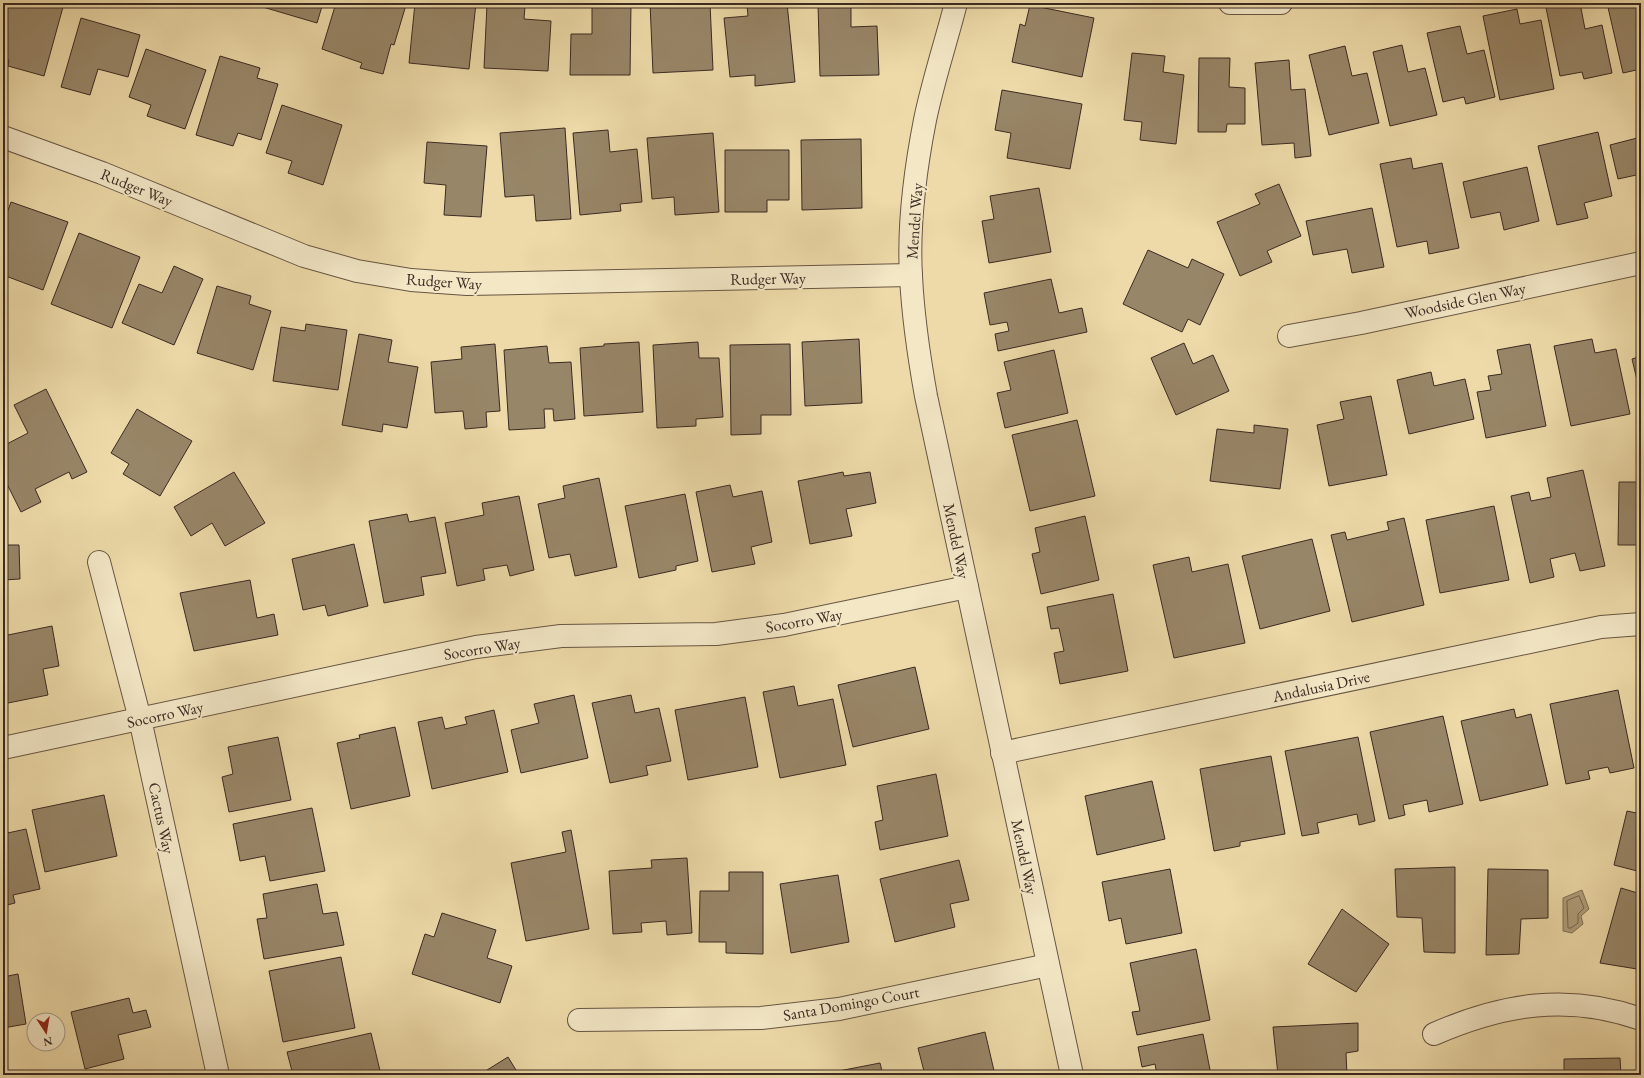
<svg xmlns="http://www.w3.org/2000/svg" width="1644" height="1078" viewBox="0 0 1644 1078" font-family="'EB Garamond',serif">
<rect width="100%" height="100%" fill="#eddaa8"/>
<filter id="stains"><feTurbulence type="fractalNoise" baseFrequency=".005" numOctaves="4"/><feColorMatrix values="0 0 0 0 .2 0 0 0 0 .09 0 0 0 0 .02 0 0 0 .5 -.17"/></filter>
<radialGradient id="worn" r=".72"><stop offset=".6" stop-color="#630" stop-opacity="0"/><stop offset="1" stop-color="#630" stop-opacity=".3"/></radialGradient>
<polygon fill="#b09e7b" stroke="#817058" points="1582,890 1589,909 1581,916 1583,924 1572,933 1563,931 1563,898"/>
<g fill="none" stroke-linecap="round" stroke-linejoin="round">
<polygon stroke="#76644f" stroke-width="1" points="1579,896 1584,908 1578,914 1578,923 1571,928 1568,928 1567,901"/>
</g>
<g fill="#988668" stroke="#3b2a23">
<polygon points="3,3 48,3 63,7 44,76 8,66 9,60 3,58"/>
<polygon points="257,3 323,3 317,23 256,5"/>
<polygon points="336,3 400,3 406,5 394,45 391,44 383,74 360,68 362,63 322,49"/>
<polygon points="415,3 476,3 469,69 409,63"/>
<polygon points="592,3 631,4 630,75 570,75 571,34 592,34"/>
<polygon points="650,3 710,3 713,70 653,73"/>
<polygon points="762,3 787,3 795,82 755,86 755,75 730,77 724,18 748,16 747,5"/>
<polygon points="851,3 851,27 877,26 879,75 820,76 818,4"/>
<polygon points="1545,3 1580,3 1585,29 1602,25 1612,73 1584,79 1582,72 1560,76"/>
<polygon points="1607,3 1638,3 1641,17 1641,69 1623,73"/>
<polygon points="487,4 525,6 524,19 551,21 548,71 484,68"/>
<polygon points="1030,5 1094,18 1082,77 1012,62 1020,24 1025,26"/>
<polygon points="1517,9 1520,24 1541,20 1554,89 1500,100 1483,16"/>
<polygon points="81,18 140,35 128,77 98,69 90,95 61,87"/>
<polygon points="1460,26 1467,54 1484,50 1495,97 1466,104 1464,97 1443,102 1427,33"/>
<polygon points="1402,45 1408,72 1425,68 1437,115 1390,126 1373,52"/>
<polygon points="1345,46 1352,76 1367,73 1379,123 1329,135 1309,55"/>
<polygon points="146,49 206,70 185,129 147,116 151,105 129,97"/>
<polygon points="1132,53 1165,56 1163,72 1184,75 1176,144 1140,140 1142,122 1124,120"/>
<polygon points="220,56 260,68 257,78 278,84 261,140 238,133 233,146 196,135"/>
<polygon points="1199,58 1230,58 1229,87 1245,88 1245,124 1227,124 1226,132 1198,132"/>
<polygon points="1289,60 1291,90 1305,89 1311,156 1295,158 1294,143 1262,145 1255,63"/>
<polygon points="1002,90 1082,104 1070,169 1007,158 1011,133 995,130"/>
<polygon points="282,105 342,125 323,185 288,173 292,161 266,153"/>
<polygon points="565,128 571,219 536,221 534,195 505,197 500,133"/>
<polygon points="608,130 610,152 637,149 642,202 620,204 621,211 580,215 573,133"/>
<polygon points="1598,132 1612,196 1584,203 1588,218 1557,225 1538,146"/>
<polygon points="713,133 719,212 675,215 674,197 652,199 647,138"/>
<polygon points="1641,137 1641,174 1618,179 1610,145"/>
<polygon points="861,139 862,208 802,210 801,140"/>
<polygon points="427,142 487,146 481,217 444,215 446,185 424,183"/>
<polygon points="725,150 789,150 789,200 767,200 767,212 725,212"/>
<polygon points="1411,158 1413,169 1442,163 1459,248 1429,254 1427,241 1397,247 1380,164"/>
<polygon points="1527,167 1539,221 1504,230 1500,212 1471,218 1463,182"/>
<polygon points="1279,184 1301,236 1267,251 1272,262 1240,276 1217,222 1260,204 1255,194"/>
<polygon points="1039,188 1051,252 989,263 982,221 994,219 990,196"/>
<polygon points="11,202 68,222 43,290 3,275 3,224"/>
<polygon points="1372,208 1384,267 1352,273 1347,249 1313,255 1306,221"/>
<polygon points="79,233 140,257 112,328 51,304"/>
<polygon points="1148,250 1188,268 1192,259 1224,274 1200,325 1188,319 1182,332 1123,304"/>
<polygon points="174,266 203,279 174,345 122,323 139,284 162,293"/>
<polygon points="1051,279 1059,313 1082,308 1087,332 998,351 995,334 1009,331 1007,322 990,325 984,293"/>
<polygon points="217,286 251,296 249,304 271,311 253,370 197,353"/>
<polygon points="306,324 347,330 338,390 273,381 281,327 305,331"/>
<polygon points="359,334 392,340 388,362 418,367 407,428 383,424 382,432 342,425"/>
<polygon points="859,339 862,403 805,406 802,342"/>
<polygon points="1592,339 1595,353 1616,349 1630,414 1571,426 1554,346"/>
<polygon points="639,342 643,412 584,416 580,348 604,346 604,344"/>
<polygon points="698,342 699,358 719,358 723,417 696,419 696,426 657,428 653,345"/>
<polygon points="1184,343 1193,364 1213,355 1229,391 1176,415 1151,358"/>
<polygon points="495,344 500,411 486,412 487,427 465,429 463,411 435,413 431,362 462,359 461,347"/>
<polygon points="790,344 791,415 761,415 761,434 731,435 730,345"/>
<polygon points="1530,344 1546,426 1486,438 1477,392 1491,390 1488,376 1502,374 1497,350"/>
<polygon points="547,346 549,363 571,362 575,419 554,421 553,409 544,409 545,428 509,430 504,350"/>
<polygon points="1054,350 1068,413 1005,428 997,393 1011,390 1004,362"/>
<polygon points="1641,356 1641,397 1632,359"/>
<polygon points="1431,372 1434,386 1465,379 1474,419 1409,434 1397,380"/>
<polygon points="46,389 87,472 72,479 69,472 35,489 41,502 21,512 3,476 3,446 28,433 14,405"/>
<polygon points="1371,396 1387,475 1329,486 1317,425 1344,419 1340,402"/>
<polygon points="137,409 192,441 160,496 123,474 129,464 111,453"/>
<polygon points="1077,420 1095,496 1030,511 1012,435"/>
<polygon points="1254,425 1288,429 1280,489 1210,481 1217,429 1254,433"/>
<polygon points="1583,470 1605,566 1580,571 1575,553 1550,559 1554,577 1530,583 1511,496 1529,492 1531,501 1551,497 1547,478"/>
<polygon points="234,472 265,523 225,546 212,523 191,536 174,507"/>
<polygon points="843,472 844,476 870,472 876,503 846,509 852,536 810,544 798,481"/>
<polygon points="599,478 617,567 575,576 570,554 549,558 538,504 565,498 563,486"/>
<polygon points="1619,482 1641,482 1641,545 1618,545"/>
<polygon points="730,485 733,497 762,491 772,542 751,547 755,564 712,572 696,492"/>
<polygon points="685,494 698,561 676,566 676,570 639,578 625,506"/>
<polygon points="519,496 534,570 510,576 507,565 483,569 485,580 457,586 445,523 484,515 482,503"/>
<polygon points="1494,506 1509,580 1440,593 1426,520"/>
<polygon points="407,514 409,522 435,517 446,573 421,577 424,595 384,603 369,521"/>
<polygon points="3,516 6,516 6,545 19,545 20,579 3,580"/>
<polygon points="1085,516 1099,580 1041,594 1032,554 1040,552 1035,528"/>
<polygon points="1404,518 1424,605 1352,622 1331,535 1345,532 1347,540 1389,530 1387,522"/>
<polygon points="1312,539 1330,611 1260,629 1242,556"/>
<polygon points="354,544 368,606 328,616 325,605 303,610 292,559"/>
<polygon points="1189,557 1192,572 1228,564 1245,643 1174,658 1153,565"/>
<polygon points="250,580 257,618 274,614 278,635 194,651 180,593"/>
<polygon points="1113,594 1128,671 1060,684 1054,653 1064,651 1059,628 1051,629 1047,607"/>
<polygon points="52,626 59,666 43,669 48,695 3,704 3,636"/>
<polygon points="915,667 929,729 853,747 838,685"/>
<polygon points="794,686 798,706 833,699 846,765 780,778 763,692"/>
<polygon points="1618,690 1634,768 1610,773 1608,767 1588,771 1590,779 1566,784 1550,704"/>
<polygon points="574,695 588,758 521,773 511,730 539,723 534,704"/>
<polygon points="631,695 635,713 659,708 671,761 646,766 648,775 610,783 592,703"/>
<polygon points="745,697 758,767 688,780 675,710"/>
<polygon points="1514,709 1516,718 1531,714 1548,785 1480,801 1461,721"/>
<polygon points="494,710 508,772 432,789 418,722 442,717 445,729 467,724 465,717"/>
<polygon points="1443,716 1463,804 1429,812 1427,800 1403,805 1405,815 1389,819 1370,732"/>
<polygon points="395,727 410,796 351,809 337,743 360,738 359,735"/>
<polygon points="278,737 291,800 229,812 222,777 233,774 228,747"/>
<polygon points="1358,737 1375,821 1359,825 1357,814 1317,823 1319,833 1302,836 1285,751"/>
<polygon points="1271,756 1285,834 1240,842 1240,846 1214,851 1200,769"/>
<polygon points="936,774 948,836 880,850 875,822 883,820 877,786"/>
<polygon points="1152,781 1165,839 1097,855 1085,796"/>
<polygon points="104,795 117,856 45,872 32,810"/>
<polygon points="312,808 325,871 270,881 265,856 240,861 233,824"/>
<polygon points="1627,811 1641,814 1641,872 1614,865"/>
<polygon points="26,829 40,889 13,895 15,903 3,906 3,834"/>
<polygon points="571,830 589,929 526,941 511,863 566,852 562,832"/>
<polygon points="687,858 692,933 667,935 666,921 641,923 642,932 613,934 609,871 652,868 651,860"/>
<polygon points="959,860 969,900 950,904 955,927 895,942 880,879"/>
<polygon points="1455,867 1455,953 1424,952 1422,918 1397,917 1395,869"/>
<polygon points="1170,869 1182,933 1126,944 1121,918 1109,921 1102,882"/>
<polygon points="1488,869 1548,870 1548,918 1521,919 1519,954 1486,955"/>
<polygon points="729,872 763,872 763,954 726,953 726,942 699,942 700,891 729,891"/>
<polygon points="838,875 849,942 791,953 780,884"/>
<polygon points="317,884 323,914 337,912 344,945 264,959 257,919 267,918 263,894"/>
<polygon points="1621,888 1641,894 1641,955 1637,969 1600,963"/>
<polygon points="1342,909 1389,944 1356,992 1308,964"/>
<polygon points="442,913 496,930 487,958 512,966 500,1003 412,974 425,934 434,937"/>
<polygon points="1196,949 1210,1020 1137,1035 1132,1012 1140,1011 1130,963"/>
<polygon points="341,957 355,1028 283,1042 269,971"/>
<polygon points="18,974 26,1024 3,1028 3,977"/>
<polygon points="129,998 133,1013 146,1010 151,1027 118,1035 124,1059 85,1069 71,1012"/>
<polygon points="1358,1023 1358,1051 1346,1053 1347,1075 1278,1075 1273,1027"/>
<polygon points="985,1032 995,1075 925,1075 918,1048"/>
<polygon points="371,1033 381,1075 293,1075 287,1052"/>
<polygon points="1203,1034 1211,1075 1157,1075 1155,1064 1142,1067 1138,1047"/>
<polygon points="508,1057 519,1075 479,1075"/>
<polygon points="1620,1058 1621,1075 1564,1075 1564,1059"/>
<polygon points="880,1063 883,1075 818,1075"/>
</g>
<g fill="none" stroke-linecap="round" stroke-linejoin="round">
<g stroke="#685644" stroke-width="24">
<g id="street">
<path d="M956 3C946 42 933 81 925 120 915 171 908 225 911 276 913 317 919 357 926 396L1072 1075"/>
<polyline points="1230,3 1281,3"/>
<polyline points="3,137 102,173 304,256 357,271 411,280 467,284 911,275"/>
<polyline points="1289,336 1361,323 1641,263"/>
<polyline points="99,562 140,719 218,1075"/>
<polyline points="3,748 476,647 561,636 716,634 784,625 967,587"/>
<polyline points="1002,753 1601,627 1641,624"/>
<polyline points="579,1020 761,1018 839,1009 1048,965"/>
<path d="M1434 1034C1503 1004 1568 993 1641 1019"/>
</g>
</g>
<use href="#street" stroke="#f3e7c6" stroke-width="22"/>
</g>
<g text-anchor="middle" stroke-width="4" stroke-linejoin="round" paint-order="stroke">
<g font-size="16" fill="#3b2a23" stroke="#f3e7c6">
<text transform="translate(137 187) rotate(22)" y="6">Rudger Way</text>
<text transform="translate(914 221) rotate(-86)" y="6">Mendel Way</text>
<text transform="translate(768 278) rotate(-1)" y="6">Rudger Way</text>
<text transform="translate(444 281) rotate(4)" y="6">Rudger Way</text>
<text transform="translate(1465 300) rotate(-12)" y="6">Woodside Glen Way</text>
<text transform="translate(957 541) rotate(78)" y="6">Mendel Way</text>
<text transform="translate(804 620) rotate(-10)" y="6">Socorro Way</text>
<text transform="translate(482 648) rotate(-9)" y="6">Socorro Way</text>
<text transform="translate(1321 686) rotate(-12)" y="6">Andalusia Drive</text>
<text transform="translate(165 714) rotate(-12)" y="6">Socorro Way</text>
<text transform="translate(162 818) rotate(78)" y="6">Cactus Way</text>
<text transform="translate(1025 857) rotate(78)" y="6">Mendel Way</text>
<text transform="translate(851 1003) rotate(-10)" y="6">Santa Domingo Court</text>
</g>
</g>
<rect width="1644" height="1078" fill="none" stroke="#eddaa8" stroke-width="16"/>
<rect x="4" y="4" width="1636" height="1070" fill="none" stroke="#3b2a23" stroke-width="2"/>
<rect x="8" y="8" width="1628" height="1062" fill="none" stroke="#3b2a23"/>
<g transform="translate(46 1032) rotate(168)"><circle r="19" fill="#f3e7c6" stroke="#a99b85"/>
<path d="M0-3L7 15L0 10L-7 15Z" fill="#8f2418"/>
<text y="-6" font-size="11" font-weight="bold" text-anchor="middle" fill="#3b2a23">N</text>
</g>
<rect width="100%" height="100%" filter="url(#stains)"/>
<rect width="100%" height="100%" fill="url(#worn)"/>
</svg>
